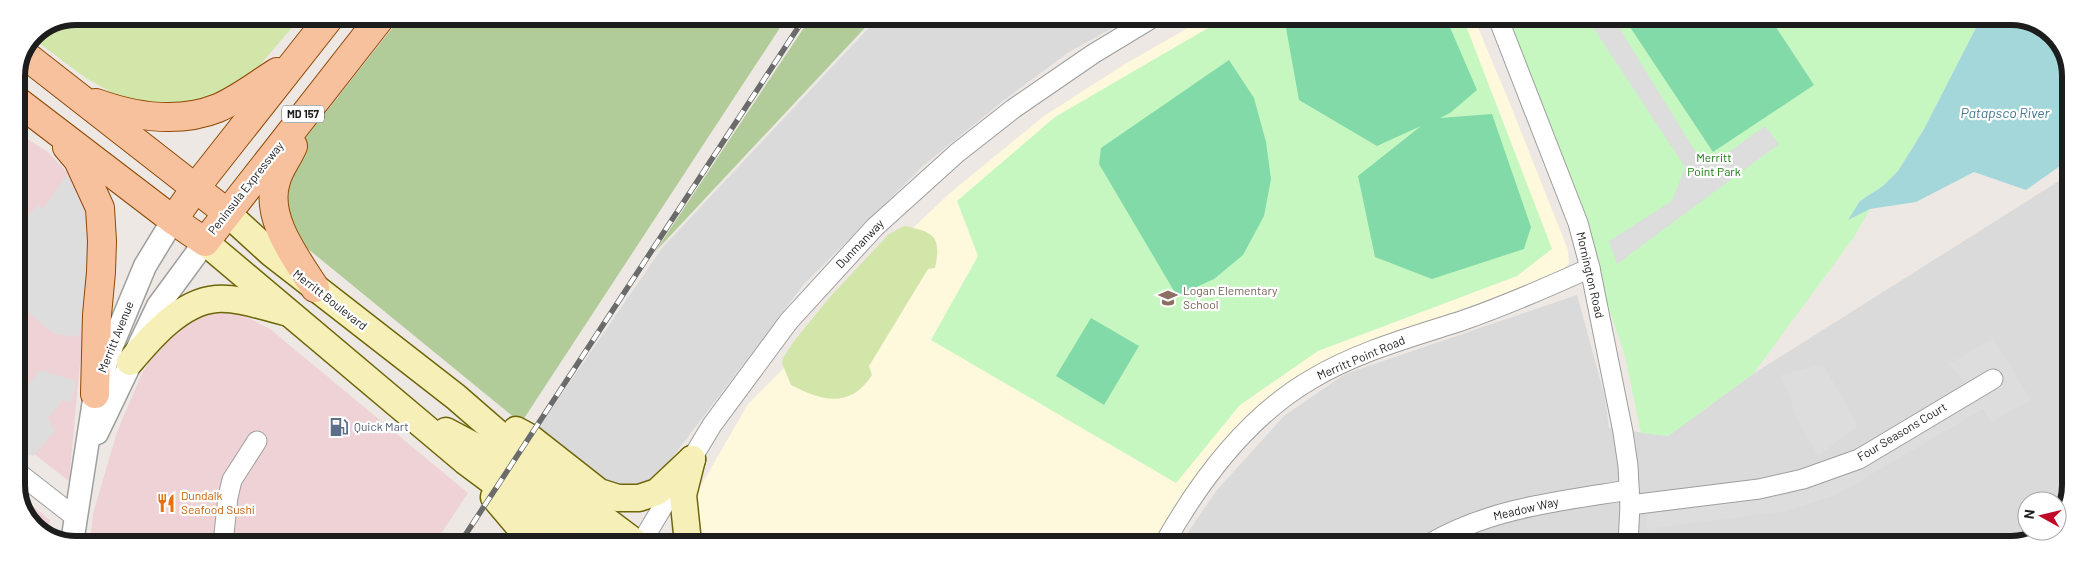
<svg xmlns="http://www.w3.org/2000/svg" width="2087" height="561" viewBox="0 0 2087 561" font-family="Barlow,sans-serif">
<rect width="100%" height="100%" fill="#ede8e3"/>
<g fill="#dbdada">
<polygon points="879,17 1132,17 1069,52 1003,101 924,165 804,284 659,475 647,488 614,492 533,436 662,248"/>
<polygon points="2070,174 2069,500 2057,518 2057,501 2027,501 2027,531 2048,532 2011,545 1180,544 1217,490 1284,416 1345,374 1577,295 1605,397 1609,428 1668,436 1753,374"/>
</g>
<g fill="#eed2d6">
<polygon points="19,134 48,152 82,188 91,220 90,302 80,363 69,481 16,440 16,138"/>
<polygon points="231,309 270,329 468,493 435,543 90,543 93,514 117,432 142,373 172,328 198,311"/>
<polygon points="19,495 50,520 48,535 31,524"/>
</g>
<polygon fill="#fef8dc" points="1207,17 1474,18 1508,99 1568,250 1569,263 1560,274 1546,280 1370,341 1335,358 1233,433 1206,462 1181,497 1153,544 691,543 692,501 748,404 790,362 912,229 951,192 1044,116 1125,64"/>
<g fill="#d2e6aa">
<polygon points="76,16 302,16 237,92 194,110 142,110 86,78 32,38 34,34"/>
<path d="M904 226C933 232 942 235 935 268L928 269 869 366 872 375C850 409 822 401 791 385L782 363 783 358 795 340 830 297 889 234Z"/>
</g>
<g fill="#b1cb99">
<polygon points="401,17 787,17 521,423 302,244 288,222 283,174 293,154"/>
<polygon points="811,17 875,17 655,252"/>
</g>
<g fill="#c6f7c0">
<polygon points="1227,17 1463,18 1552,249 1517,276 1318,351 1240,405 1176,483 931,340 978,256 957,201 1055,117"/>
<polygon points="1502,18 1981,18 1923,131 1898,171 1883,186 1860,201 1849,219 1870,209 1854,237 1753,374 1668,436 1641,433 1625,356 1573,202"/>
</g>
<g fill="#83daa9">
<polygon points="1284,17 1446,18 1477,90 1450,113 1440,118 1492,114 1531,227 1524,249 1432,279 1375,257 1358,176 1421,126 1377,146 1299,100"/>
<polygon points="1624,18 1770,18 1814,85 1713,152"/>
<polygon points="1229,60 1254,98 1266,142 1271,179 1264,216 1243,255 1214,279 1177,296 1099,164 1101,148"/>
<polygon points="1091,318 1139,346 1104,405 1056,376"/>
</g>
<g fill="#ddd">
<polygon points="1587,18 1613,18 1700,159 1711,165 1765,126 1779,144 1617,264 1609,241 1672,201 1685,167"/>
<polygon points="67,175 84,210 88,247 85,301 79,337 54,334 16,302 16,231 38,204 43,209"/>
<polygon points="1993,339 2031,400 1991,422 1983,409 1836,495 1785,511 1647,529 1646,514 1788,495 1834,479 1976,395 1949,364"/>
<polygon points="1823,364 1858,426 1818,456 1798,420 1781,375"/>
<polygon points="40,370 76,381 71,402 63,400 48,418 55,431 33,456 16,453 16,399"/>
</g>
<polygon fill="#a4d7da" points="1981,18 2026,18 2056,37 2071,72 2070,159 2026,190 1974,172 1916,202 1870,209 1848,220 1860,201 1883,186 1898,171 1923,131"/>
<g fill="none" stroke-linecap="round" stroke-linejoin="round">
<g stroke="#9e9e9e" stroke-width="21">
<g id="minor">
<polyline points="1498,18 1578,223 1590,268 1623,432 1628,466 1630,505 1628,544"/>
<polyline points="16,471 75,517"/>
<polyline points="1630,505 1759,489 1803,479 1859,459 1993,379"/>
<polyline points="223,543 228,497 232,480 257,441"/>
<polyline points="641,543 712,425 789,321 875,227 957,153 1013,109 1093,54 1154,17"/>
<path d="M1164 544C1200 480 1248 416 1312 379 1359 351 1412 337 1464 320 1507 305 1548 287 1590 268"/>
<path d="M1429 544C1490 508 1560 501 1629 490"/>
</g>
</g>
<g stroke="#9e9e9e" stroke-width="25">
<g id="tertiary">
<polyline points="97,433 158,306 205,242"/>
<polyline points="72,543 95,394 113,343 145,266 173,220"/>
</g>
</g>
<g stroke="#6e6709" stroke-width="29">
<g id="secondary">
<polyline points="226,212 271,253 456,397 547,476 636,543"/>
<polyline points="205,242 465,461 575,543"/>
<path d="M130 362C151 337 181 302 216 299 238 297 264 307 285 312"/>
<polyline points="516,430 529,437 599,492 618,498 639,498 657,492 692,459"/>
<polyline points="446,431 478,448 601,543"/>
<polyline points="494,497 533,543"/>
<polyline points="688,543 683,495 692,459"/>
</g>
</g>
<g stroke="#8f4a06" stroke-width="30">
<g id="primary">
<polyline points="25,55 226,212"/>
<polyline points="16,100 173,220 205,242 381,17"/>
<path d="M96 103C135 117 178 124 218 108 239 99 258 84 277 72"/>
<path d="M293 146C288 158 279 169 276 181 264 218 297 259 315 288"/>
<polyline points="67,147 78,160 100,208 102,241 101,272 97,315 95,394"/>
<polyline points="173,220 196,187 330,17"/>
</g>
</g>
<use href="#minor" stroke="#fff" stroke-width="19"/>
<use href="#tertiary" stroke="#fff" stroke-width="22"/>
<use href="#secondary" stroke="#f7efb8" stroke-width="26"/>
<use href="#primary" stroke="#f8c19d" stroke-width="28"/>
<g stroke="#6b6b6b" stroke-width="5.5">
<polyline id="rail" points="460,543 805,17"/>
</g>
<use href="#rail" stroke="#fff" stroke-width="4" stroke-dasharray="11" stroke-linecap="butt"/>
</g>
<defs>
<g id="school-bare" transform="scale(1.5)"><path d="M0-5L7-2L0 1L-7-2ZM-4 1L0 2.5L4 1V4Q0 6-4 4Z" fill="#8d6e63" stroke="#fff" stroke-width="2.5" paint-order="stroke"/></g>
<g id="fuel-bare" transform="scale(1.5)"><path d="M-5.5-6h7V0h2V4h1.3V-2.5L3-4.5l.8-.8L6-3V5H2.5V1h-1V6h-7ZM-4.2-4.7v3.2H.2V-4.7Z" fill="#5c6f8a" stroke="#fff" stroke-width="2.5" paint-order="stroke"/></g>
<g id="restaurant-bare" transform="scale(1.5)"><path d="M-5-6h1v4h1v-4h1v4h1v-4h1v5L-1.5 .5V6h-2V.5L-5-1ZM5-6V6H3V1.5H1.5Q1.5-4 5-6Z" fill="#e8710a" stroke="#fff" stroke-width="2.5" paint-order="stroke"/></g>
</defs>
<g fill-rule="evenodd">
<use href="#school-bare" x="1168" y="298"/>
<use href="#fuel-bare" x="339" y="427"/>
<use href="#restaurant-bare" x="166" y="503"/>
</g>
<g text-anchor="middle" stroke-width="4.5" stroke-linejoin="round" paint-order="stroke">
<rect fill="#fff" stroke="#616161" stroke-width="1" x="282" y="105.5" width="42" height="17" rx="4"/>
<g font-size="11" font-weight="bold" fill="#1d1d1d">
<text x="303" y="118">MD 157</text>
</g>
<g font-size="12" fill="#19760f" stroke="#fff">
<text x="1714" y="162">Merritt<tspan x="1714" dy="14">Point Park</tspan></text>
</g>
<g font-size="12" fill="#1d1d1d" stroke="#fff">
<text transform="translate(246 188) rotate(-52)" y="4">Peninsula Expressway</text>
<text transform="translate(860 244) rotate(-46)" y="4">Dunmanway</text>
<text transform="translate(1590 275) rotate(77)" y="4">Mornington Road</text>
<text transform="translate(330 300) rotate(38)" y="4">Merritt Boulevard</text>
<text transform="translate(116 337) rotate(-68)" y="4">Merritt Avenue</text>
<text transform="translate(1361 358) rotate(-23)" y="4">Merritt Point Road</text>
<text transform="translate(1902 432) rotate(-31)" y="4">Four Seasons Court</text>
<text transform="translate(1526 509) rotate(-13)" y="4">Meadow Way</text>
</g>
<g font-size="12" fill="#785e54" stroke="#fff" text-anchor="start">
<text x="1183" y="295">Logan Elementary<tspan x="1183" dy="14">School</tspan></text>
</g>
<g font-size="12" fill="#4e5e75" stroke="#fff" text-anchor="start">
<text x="354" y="431">Quick Mart</text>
</g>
<g font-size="12" fill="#c56008" stroke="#fff" text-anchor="start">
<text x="181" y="500">Dundalk<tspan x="181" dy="14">Seafood Sushi</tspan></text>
</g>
<g font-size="14" font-style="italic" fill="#447891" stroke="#fff">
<text x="2005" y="118">Patapsco River</text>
</g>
</g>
<path d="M0 0H2087V561H0ZM76 25H2011A51 51 0 0 1 2062 76V485A51 51 0 0 1 2011 536H76A51 51 0 0 1 25 485V76A51 51 0 0 1 76 25Z" fill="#fff" fill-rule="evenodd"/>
<path fill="none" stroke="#1d1d1d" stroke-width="6" d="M76 25H2011A51 51 0 0 1 2062 76V485A51 51 0 0 1 2011 536H76A51 51 0 0 1 25 485V76A51 51 0 0 1 76 25Z"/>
<g transform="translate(2042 516) rotate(278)"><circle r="24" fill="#ffffff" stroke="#a5a5a5"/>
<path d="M0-4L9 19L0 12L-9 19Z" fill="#c10828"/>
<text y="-8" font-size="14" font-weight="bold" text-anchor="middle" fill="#1d1d1d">N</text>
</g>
</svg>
